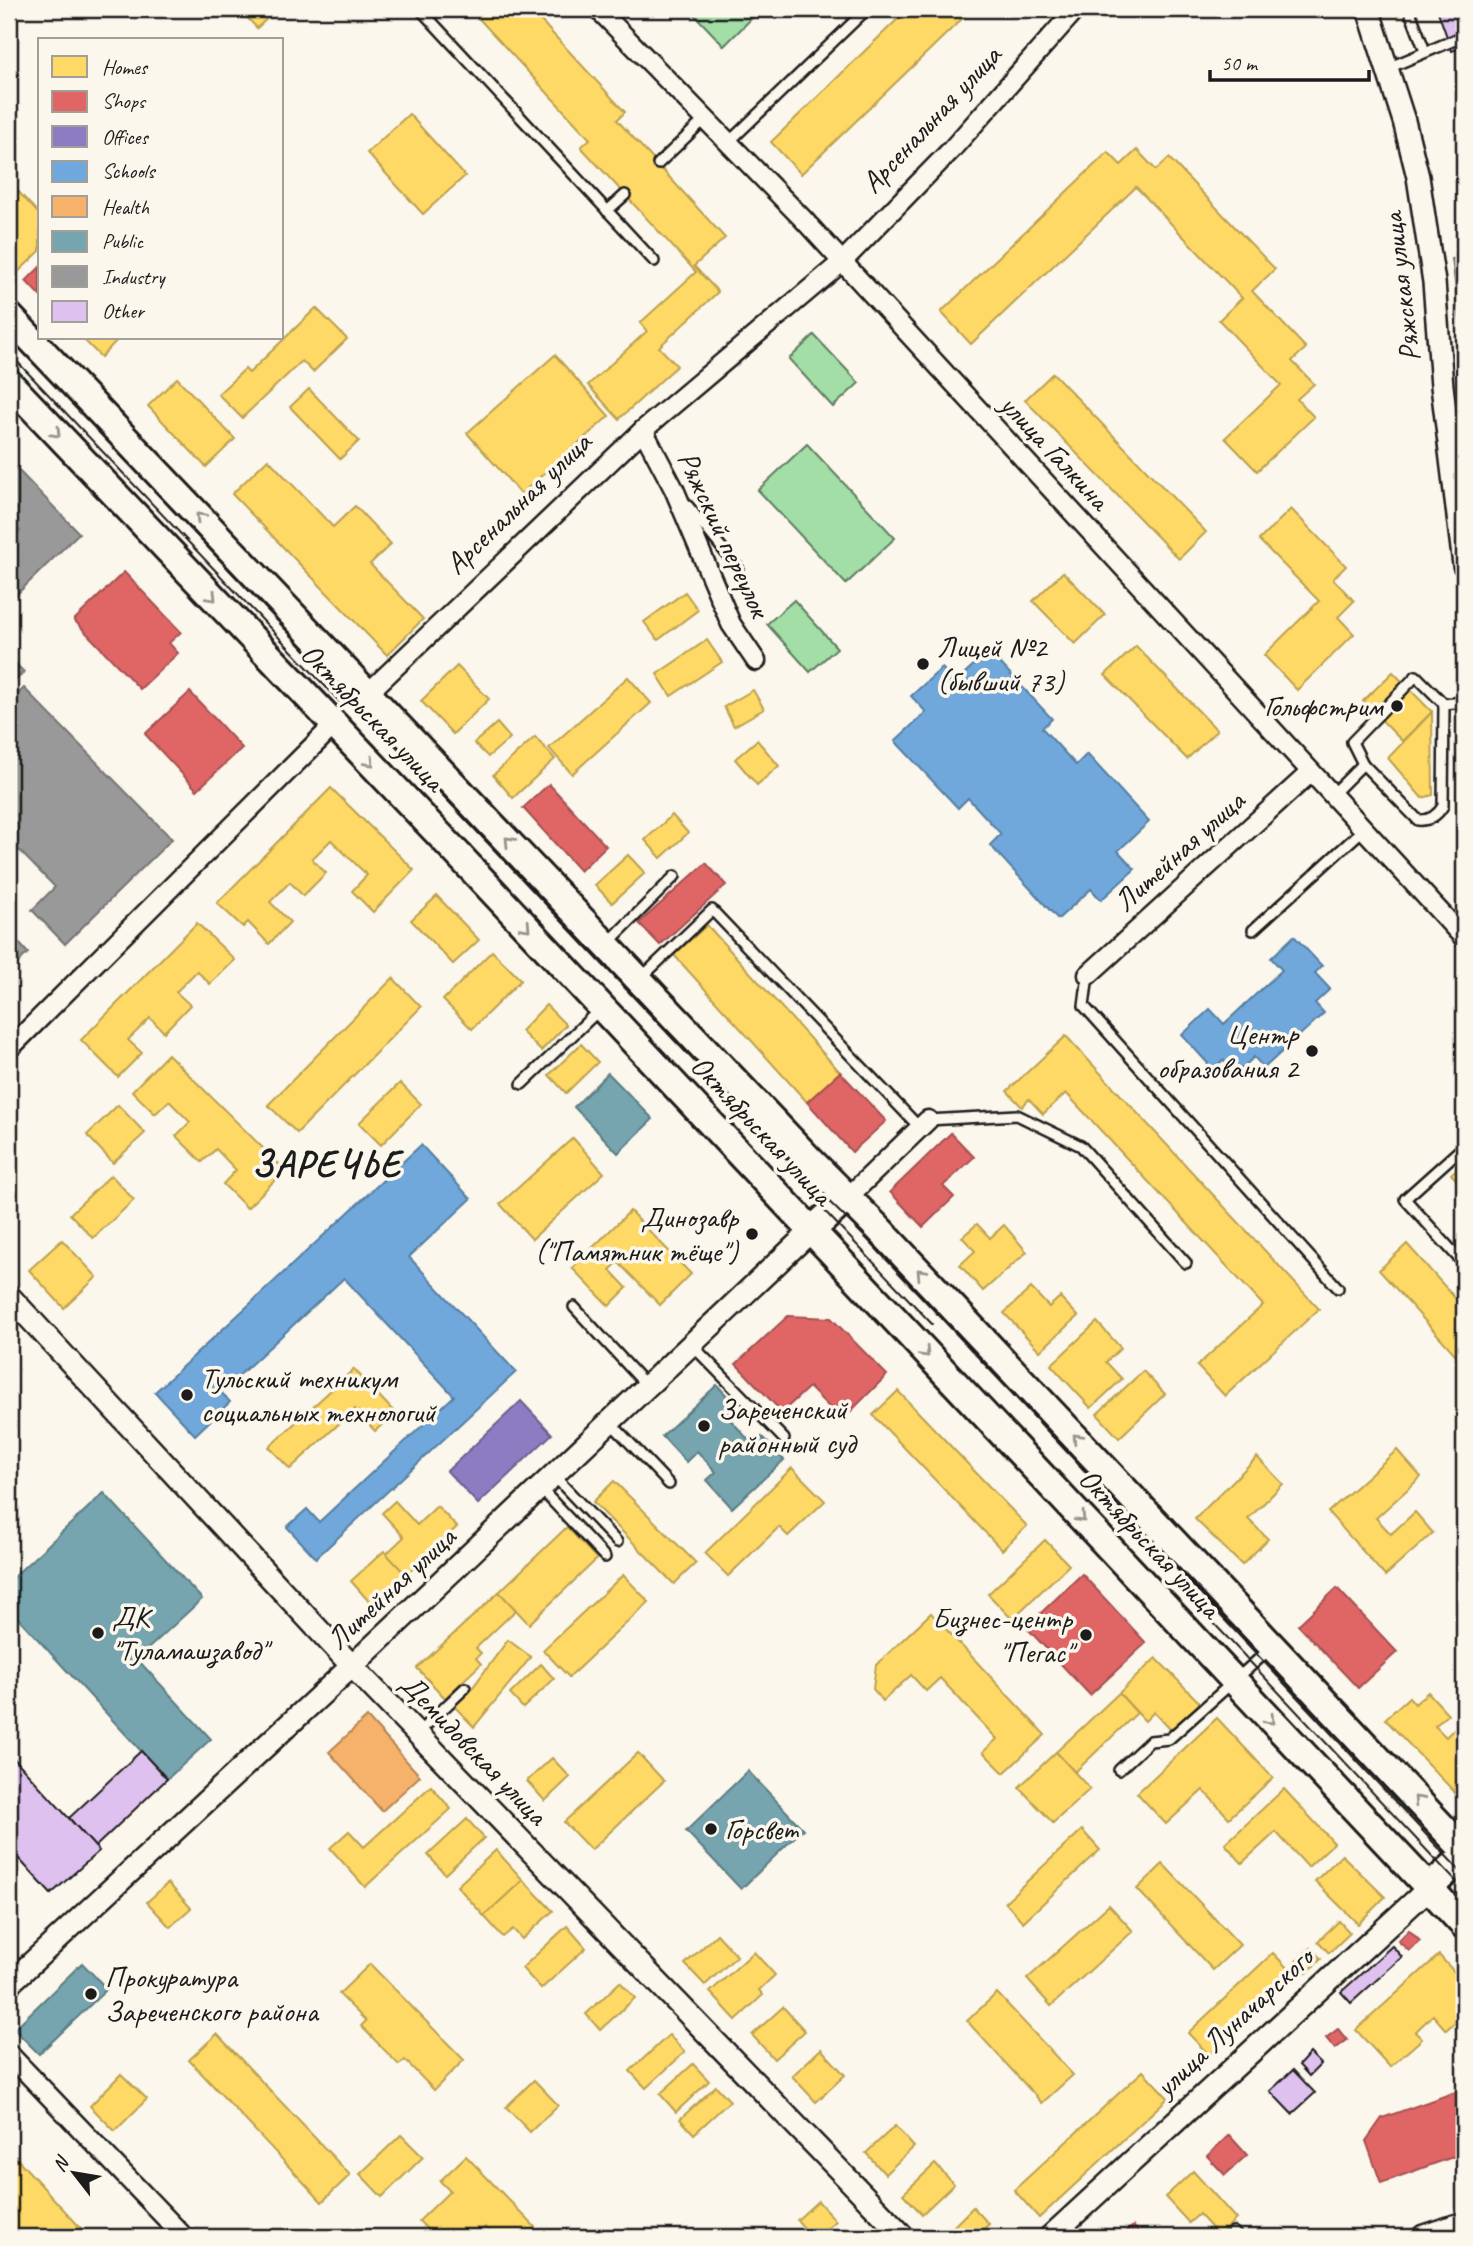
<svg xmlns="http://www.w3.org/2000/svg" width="1473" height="2246" viewBox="0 0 1473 2246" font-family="Caveat,sans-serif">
<rect width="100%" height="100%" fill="#fbf7ec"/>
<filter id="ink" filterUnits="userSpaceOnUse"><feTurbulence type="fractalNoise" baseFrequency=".0143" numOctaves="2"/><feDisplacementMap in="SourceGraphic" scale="14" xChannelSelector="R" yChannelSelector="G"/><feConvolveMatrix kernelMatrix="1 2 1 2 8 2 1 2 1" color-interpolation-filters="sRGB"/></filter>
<g filter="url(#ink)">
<g fill="#a2dea5" stroke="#5f7d60" stroke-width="2">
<polygon points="689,9 761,9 724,46"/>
<polygon points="814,335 859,383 833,407 789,359"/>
<polygon points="807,444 895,538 846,584 758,490"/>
<polygon points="794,600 837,648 810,672 767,624"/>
</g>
<g fill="#ffd966" stroke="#bba050" stroke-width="2">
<polygon points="239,9 277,9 257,28"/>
<polygon points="470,9 530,9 625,112 617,120 725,238 694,266 718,292 659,347 677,366 619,419 588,385 647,331 640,323 696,272 581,147 590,139"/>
<polygon points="908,9 962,9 967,14 801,174 771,142"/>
<polygon points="409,114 465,176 423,214 367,153"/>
<polygon points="1137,150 1156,170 1169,158 1275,269 1252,291 1306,348 1292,361 1314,384 1297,399 1314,417 1257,471 1225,438 1281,385 1219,320 1242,298 1136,187 971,344 941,312 1108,152 1121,165"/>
<polygon points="15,188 40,215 40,251 18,272 9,262 9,194"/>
<polygon points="316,308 347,339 313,372 302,361 242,418 218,394 245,369 249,373"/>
<polygon points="82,338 119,338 101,357"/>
<polygon points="555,355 609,416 521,494 467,433"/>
<polygon points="1053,373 1206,532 1179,559 1025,400"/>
<polygon points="177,378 235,439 206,467 148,406"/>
<polygon points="309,389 359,441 340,459 290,407"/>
<polygon points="268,459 333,527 355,506 391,544 370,564 423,619 387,655 232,494"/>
<polygon points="1291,509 1346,566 1333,579 1354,601 1338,617 1354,634 1297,690 1264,655 1319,601 1259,540"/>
<polygon points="1063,572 1105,615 1075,644 1033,601"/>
<polygon points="685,592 698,610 658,640 644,622"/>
<polygon points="707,640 722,662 671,696 657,674"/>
<polygon points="1136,646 1217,730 1187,759 1105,675"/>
<polygon points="457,666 489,699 453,734 421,701"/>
<polygon points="1393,672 1432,712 1402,741 1363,701"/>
<polygon points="628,677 651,703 572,774 549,748"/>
<polygon points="753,690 764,709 734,726 724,707"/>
<polygon points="1432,712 1433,795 1422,798 1388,758"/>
<polygon points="497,723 510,738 488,757 474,743"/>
<polygon points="535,737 555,759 513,798 493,775"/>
<polygon points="757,740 779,766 757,785 735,759"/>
<polygon points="331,788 414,870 373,912 352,891 367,875 331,840 312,859 326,873 303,896 290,882 270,902 290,922 269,944 248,922 243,927 217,903"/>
<polygon points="672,815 688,833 661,858 645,840"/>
<polygon points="628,855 645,873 612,903 595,885"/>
<polygon points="437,896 479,940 453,964 411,920"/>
<polygon points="197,923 235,960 210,984 197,971 176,992 190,1005 164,1032 150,1018 128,1040 142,1053 118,1077 81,1040"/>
<polygon points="707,925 840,1072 807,1102 674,955"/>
<polygon points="492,951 521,980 472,1029 443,1000"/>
<polygon points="393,978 421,1007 297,1133 268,1105"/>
<polygon points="546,1005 566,1025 541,1051 521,1031"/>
<polygon points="1066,1036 1319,1309 1225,1396 1197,1366 1263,1305 1066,1093 1043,1114 1029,1099 1022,1107 1007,1091"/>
<polygon points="581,1044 598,1062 566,1093 549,1075"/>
<polygon points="168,1054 285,1170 247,1208 223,1184 236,1170 216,1149 202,1162 176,1136 190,1122 169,1101 155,1114 132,1091"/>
<polygon points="400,1083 421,1104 381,1145 359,1123"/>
<polygon points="118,1105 145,1133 113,1163 87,1135"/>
<polygon points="573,1138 604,1173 532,1239 500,1204"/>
<polygon points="1464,1162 1464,1188 1451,1174"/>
<polygon points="111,1175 134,1200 93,1238 70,1214"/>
<polygon points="630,1211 691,1274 660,1305 618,1262 610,1270 627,1288 609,1306 572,1268"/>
<polygon points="977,1224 990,1238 1004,1225 1027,1252 983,1291 960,1265 975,1251 962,1237"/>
<polygon points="62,1240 97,1277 64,1308 29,1270"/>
<polygon points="1407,1244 1464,1308 1464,1364 1379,1270"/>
<polygon points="1031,1288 1049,1307 1060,1297 1078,1316 1040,1351 1004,1313"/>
<polygon points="1097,1322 1121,1348 1106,1362 1122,1379 1091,1408 1051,1365"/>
<polygon points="354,1369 395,1413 375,1431 355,1409 290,1469 269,1447"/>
<polygon points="1143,1371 1165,1394 1119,1438 1097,1414"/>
<polygon points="898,1391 1027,1526 1002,1550 873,1415"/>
<polygon points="1397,1450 1421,1477 1376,1518 1391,1534 1415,1512 1433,1533 1385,1576 1328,1512"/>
<polygon points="1257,1457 1283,1484 1248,1519 1268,1539 1242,1565 1195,1519"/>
<polygon points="792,1468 825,1501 788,1536 779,1527 728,1576 705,1553"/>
<polygon points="614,1481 696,1563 674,1584 593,1502"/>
<polygon points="395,1501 417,1525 437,1506 457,1527 406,1575 386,1554 404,1537 382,1513"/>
<polygon points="567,1527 597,1559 529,1624 499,1592"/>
<polygon points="1045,1540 1069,1565 1012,1619 988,1594"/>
<polygon points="384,1551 406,1575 373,1606 351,1581"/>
<polygon points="623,1575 649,1602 569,1677 543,1650"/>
<polygon points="499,1592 516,1610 476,1648 481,1653 476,1658 481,1664 445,1698 417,1668"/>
<polygon points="931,1613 1045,1735 1004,1773 983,1752 997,1739 940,1678 926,1691 911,1675 883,1701 873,1689 876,1665"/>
<polygon points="508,1640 531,1657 474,1727 454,1706 470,1691"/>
<polygon points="1156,1658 1200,1703 1171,1730 1154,1712 1145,1721 1119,1693"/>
<polygon points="541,1664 554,1679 523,1708 510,1694"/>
<polygon points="1428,1692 1448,1714 1435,1726 1446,1737 1460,1723 1464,1727 1464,1755 1462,1757 1464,1760 1464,1802 1385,1719 1409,1697 1415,1704"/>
<polygon points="1119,1693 1137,1713 1075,1772 1056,1752"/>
<polygon points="1217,1718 1273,1778 1229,1818 1203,1790 1166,1824 1137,1793"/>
<polygon points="1056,1752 1090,1789 1053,1823 1019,1787"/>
<polygon points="638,1753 664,1781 591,1850 564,1822"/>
<polygon points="552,1758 570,1777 545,1801 527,1781"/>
<polygon points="431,1786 451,1809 365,1887 330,1848 349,1831 364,1847"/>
<polygon points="1284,1789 1334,1843 1308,1867 1276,1832 1242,1863 1225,1844"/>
<polygon points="467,1819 484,1838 445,1874 428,1855"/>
<polygon points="1082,1830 1100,1850 1023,1922 1005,1902"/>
<polygon points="496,1850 523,1880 484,1916 457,1886"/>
<polygon points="1342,1855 1385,1897 1358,1924 1315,1881"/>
<polygon points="1163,1864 1240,1945 1213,1970 1137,1889"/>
<polygon points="523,1880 553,1911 522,1939 513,1929 503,1937 484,1916"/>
<polygon points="168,1883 191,1908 170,1927 147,1902"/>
<polygon points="1109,1905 1133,1931 1051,2006 1027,1979"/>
<polygon points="1339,1921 1350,1933 1329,1953 1318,1941"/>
<polygon points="567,1926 586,1948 541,1989 522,1968"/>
<polygon points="717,1934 737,1956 705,1985 685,1964"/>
<polygon points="1311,1948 1321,1959 1307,1973 1296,1961"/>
<polygon points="754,1952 775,1975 759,1990 763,1995 736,2020 710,1992"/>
<polygon points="1273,1953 1294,1975 1209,2055 1188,2033"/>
<polygon points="1439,1955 1464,1983 1464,2014 1446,2030 1433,2015 1415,2032 1422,2039 1390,2067 1356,2030"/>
<polygon points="370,1964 464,2060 434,2090 405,2060 399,2065 361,2026 366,2021 339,1994"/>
<polygon points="620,1982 635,1998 600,2030 586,2014"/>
<polygon points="997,1993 1073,2075 1042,2103 967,2021"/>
<polygon points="783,2007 805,2031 774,2059 752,2035"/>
<polygon points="217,2034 350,2175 322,2202 189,2060"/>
<polygon points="669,2035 685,2052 646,2088 630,2071"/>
<polygon points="821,2049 845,2075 816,2102 792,2076"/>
<polygon points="693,2064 709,2081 676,2112 660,2094"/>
<polygon points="1143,2071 1168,2098 1039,2218 1014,2190"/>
<polygon points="121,2074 147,2099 115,2131 90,2106"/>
<polygon points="534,2080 558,2105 530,2132 506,2107"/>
<polygon points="716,2086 730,2101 694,2134 680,2119"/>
<polygon points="895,2126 914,2147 885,2174 866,2153"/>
<polygon points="401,2135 423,2157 382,2197 360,2174"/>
<polygon points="9,2150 89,2237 24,2237 9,2221"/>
<polygon points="466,2156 535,2227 525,2237 496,2237 485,2227 474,2237 435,2237 419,2221 450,2191 440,2181"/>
<polygon points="935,2164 954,2184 922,2214 903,2194"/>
<polygon points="1193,2171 1236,2219 1219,2236 1199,2214 1189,2223 1165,2197"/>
<polygon points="818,2201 836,2221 818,2237 812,2237 797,2220"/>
<polygon points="973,2207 989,2224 975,2237 943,2237"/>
</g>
<g fill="#e06666" stroke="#a55050" stroke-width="2">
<polygon points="40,267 40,296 26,281"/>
<polygon points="124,572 181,632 169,643 178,653 140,689 74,620"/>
<polygon points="190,692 242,748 197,790 145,734"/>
<polygon points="549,784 606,846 580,871 523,808"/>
<polygon points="706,863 726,885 660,945 639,923"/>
<polygon points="840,1072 886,1121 852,1152 807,1102"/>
<polygon points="951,1133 974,1157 943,1186 954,1197 923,1227 890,1192"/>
<polygon points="788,1316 831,1318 887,1375 842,1420 809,1387 782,1412 736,1364"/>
<polygon points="1082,1574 1146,1643 1090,1695 1026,1627"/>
<polygon points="1337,1588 1397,1652 1358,1688 1298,1625"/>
<polygon points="1409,1930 1420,1941 1409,1951 1398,1941"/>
<polygon points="1338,2029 1347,2040 1335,2049 1326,2038"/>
<polygon points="1464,2089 1464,2153 1381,2183 1366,2141 1382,2118"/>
<polygon points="1229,2135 1247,2155 1225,2175 1207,2156"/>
<polygon points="1133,2226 1144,2237 1120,2237"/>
</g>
<polygon fill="#8e7cc3" stroke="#6c5f91" stroke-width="2" points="521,1401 552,1434 478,1504 447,1471"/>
<g fill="#6fa8dc" stroke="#567ea2" stroke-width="2">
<polygon points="989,651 1052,719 1042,728 1076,765 1087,754 1149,822 1118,851 1135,869 1101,900 1091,889 1058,919 990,845 1001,834 968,798 958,808 895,741 926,712 911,696 942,668 955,682"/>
<polygon points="1294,936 1322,966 1315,973 1330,989 1315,1003 1324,1013 1264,1068 1254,1057 1236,1074 1223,1060 1213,1069 1182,1035 1210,1009 1224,1024 1282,970 1271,958"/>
<polygon points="421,1145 471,1199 409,1257 516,1372 316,1558 287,1527 307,1509 319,1522 454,1396 344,1278 221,1392 230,1402 195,1435 155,1392"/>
</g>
<polygon fill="#f6b26b" stroke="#b58553" stroke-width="2" points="367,1717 420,1776 382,1811 329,1752"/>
<g fill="#76a5af" stroke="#5b7c83" stroke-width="2">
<polygon points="608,1073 653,1119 618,1153 574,1107"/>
<polygon points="717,1385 739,1409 729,1418 753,1445 762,1437 784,1460 732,1508 707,1480 716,1472 697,1451 686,1462 662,1436"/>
<polygon points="104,1493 202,1599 137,1659 211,1739 167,1779 9,1608 9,1581"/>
<polygon points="748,1771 803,1829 741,1889 686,1831"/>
<polygon points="82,1963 107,1989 39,2054 14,2029"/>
</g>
<g fill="#999" stroke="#747474" stroke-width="2">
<polygon points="1464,258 1464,352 1452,259"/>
<polygon points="16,468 79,533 9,602 9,543 20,531 9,519 9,476"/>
<polygon points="9,657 24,672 9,687"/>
<polygon points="24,688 172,839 65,944 32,910 55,887 9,840 9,703"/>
<polygon points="9,932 28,953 9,971"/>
</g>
<g fill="#dfc1ef" stroke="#1c1c1c" stroke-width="2">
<polygon points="1437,9 1461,9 1464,19 1464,47 1452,51"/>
<polygon points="141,1751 167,1779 95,1847 69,1818"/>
<polygon points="9,1753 99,1851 51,1894 9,1848"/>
<polygon points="1392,1946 1402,1957 1351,2003 1341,1992"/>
<polygon points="1310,2053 1321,2064 1309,2076 1299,2065"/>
<polygon points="1293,2070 1315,2093 1292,2114 1270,2091"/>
</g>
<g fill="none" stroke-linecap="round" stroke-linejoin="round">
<g stroke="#1c1c1c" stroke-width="14">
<g id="service">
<polyline points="420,9 654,261"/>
<polyline points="1409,9 1425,51"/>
<polyline points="1388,68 1464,36"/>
<polyline points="728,143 867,9"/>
<polyline points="658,164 705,119"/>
<polyline points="607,211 625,195"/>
<polyline points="688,506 738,568"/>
<polyline points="1363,764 1352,742 1416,676 1444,704"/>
<path d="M1333 794 1363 764 1418 820C1429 821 1437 816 1443 806L1444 704 1464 702"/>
<polyline points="1253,930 1364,829"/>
<polyline points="608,943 675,876"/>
<polyline points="1088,975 1084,1006 1338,1288"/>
<polyline points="640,979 712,910 920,1128"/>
<polyline points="522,1084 600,1009"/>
<polyline points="928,1120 1017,1115 1081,1146 1186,1263"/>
<polyline points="1464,1146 1405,1199 1464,1264"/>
<polyline points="574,1307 646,1385"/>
<polyline points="692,1345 784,1439"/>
<polyline points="610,1422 669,1484"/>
<polyline points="554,1476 617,1542"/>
<polyline points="540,1488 605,1557"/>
<polyline points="418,1733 465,1688"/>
<polyline points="1119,1770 1150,1741 1169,1739 1270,1649"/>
<polyline points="1233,2232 1238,2237"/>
</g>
</g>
<g stroke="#1c1c1c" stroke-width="23">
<g id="minor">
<polyline points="598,9 803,219 1464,938"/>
<polyline points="643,430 674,489 731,624 756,661"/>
<polyline points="368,693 643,430 842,262 952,149 1076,9"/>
<polyline points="1088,975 1311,772"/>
<polyline points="9,1049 335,724"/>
<polyline points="847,1198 928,1120"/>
<polyline points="9,2054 184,2237"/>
</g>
</g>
<g stroke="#1c1c1c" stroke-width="26">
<g id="tertiary">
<polyline points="1368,9 1404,121 1418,177 1434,282 1442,386 1464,565"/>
<polyline points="9,1296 352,1666 904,2237"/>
<polyline points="9,1984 352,1666 811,1231"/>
<polyline points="1050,2237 1429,1888"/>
</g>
</g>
<g stroke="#1c1c1c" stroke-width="28">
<polyline id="secondary" points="1424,2237 1464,2224"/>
</g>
<g stroke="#1c1c1c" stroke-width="32">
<g id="primary">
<polyline points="9,316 809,1159 878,1228 1464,1850"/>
<polyline points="9,383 453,849 1464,1925"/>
<polyline points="811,1231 847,1198"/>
<polyline points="1429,1888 1464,1856"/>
</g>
</g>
<use href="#service" stroke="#fbf7ec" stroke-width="9"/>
<use href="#minor" stroke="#fbf7ec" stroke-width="18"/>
<use href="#tertiary" stroke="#fbf7ec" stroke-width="21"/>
<use href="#secondary" stroke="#fbf7ec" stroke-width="23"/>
<use href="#primary" stroke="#fbf7ec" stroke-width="26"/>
<g stroke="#1c1c1c" stroke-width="2">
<polyline points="9,337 798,1171 867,1239 1464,1875"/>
<polyline points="9,353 344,706"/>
<polyline points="819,1205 932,1324"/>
<polyline points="1208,1617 1464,1890"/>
</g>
</g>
<defs><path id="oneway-chevron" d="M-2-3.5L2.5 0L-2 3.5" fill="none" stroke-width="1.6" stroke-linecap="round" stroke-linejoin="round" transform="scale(1.75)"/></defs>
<g stroke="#97948e">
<use href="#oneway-chevron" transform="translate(56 433) rotate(46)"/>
<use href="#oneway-chevron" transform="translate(200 517) rotate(-134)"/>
<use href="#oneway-chevron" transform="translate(212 597) rotate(46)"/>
<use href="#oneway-chevron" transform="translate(370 762) rotate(46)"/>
<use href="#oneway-chevron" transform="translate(509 841) rotate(-134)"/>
<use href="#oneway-chevron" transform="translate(526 927) rotate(47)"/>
<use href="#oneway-chevron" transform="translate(921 1273) rotate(-133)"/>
<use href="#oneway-chevron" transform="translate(925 1353) rotate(47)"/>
<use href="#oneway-chevron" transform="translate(1077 1438) rotate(-133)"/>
<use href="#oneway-chevron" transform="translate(1081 1518) rotate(47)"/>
<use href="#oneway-chevron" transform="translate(1270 1720) rotate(47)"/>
<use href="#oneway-chevron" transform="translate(1418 1800) rotate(-133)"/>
</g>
</g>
<g fill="#1c1c1c" stroke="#fbf7ec" stroke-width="2.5">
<circle cx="923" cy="664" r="7"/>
<circle cx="1397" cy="706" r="7"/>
<circle cx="1312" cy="1051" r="7"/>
<circle cx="752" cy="1234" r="7"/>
<circle cx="187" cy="1395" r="7"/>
<circle cx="704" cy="1426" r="7"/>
<circle cx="98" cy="1633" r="7"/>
<circle cx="1086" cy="1635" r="7"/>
<circle cx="711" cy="1829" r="7"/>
<circle cx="91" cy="1994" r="7"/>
</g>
<g text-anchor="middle" stroke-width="7" stroke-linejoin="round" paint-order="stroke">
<g font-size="30" fill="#1c1c1c" stroke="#fbf7ec">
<text transform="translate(931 119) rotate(-47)" y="10">Арсенальная улица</text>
<text transform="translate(1401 287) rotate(-97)" y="10">Ряжская улица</text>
<text transform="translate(1055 452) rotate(47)" y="10">улица Галкина</text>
<text transform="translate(518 503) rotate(-44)" y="10">Арсенальная улица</text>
<text transform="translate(724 534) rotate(65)" y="10">Ряжский переулок</text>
<text transform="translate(373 717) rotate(46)" y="10">Октябрьская улица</text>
<text transform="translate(1179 851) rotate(-42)" y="10">Литейная улица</text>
<text transform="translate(762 1130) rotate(47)" y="10">Октябрьская улица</text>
<text transform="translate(1150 1543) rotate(47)" y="10">Октябрьская улица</text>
<text transform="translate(391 1588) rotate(-43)" y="10">Литейная улица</text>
<text transform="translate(474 1749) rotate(46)" y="10">Демидовская улица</text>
<text transform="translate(1234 2022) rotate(-43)" y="10">улица Луначарского</text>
</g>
<g font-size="30" fill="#1c1c1c" stroke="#fbf7ec" text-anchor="start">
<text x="937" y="657">Лицей №2<tspan x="937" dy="34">(бывший 73)</tspan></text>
<text x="1383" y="716" text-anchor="end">Гольфстрим</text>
<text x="1298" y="1044" text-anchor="end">Центр<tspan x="1298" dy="34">образования 2</tspan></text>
<text x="738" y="1227" text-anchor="end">Динозавр<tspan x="738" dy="34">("Памятник тёще")</tspan></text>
<text x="201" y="1388">Тульский техникум<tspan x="201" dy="34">социальных технологий</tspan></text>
<text x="718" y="1419">Зареченский<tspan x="718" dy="34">районный суд</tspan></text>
<text x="112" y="1626">ДК<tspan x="112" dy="34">"Туламашзавод"</tspan></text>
<text x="1072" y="1628" text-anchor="end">Бизнес-центр<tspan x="1072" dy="34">"Пегас"</tspan></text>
<text x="725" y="1839">Горсвет</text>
<text x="105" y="1987">Прокуратура<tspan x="105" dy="34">Зареченского района</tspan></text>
</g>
<g font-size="37" font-weight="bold" letter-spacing="2" fill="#1c1c1c" stroke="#fbf7ec">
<text x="327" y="1176">ЗАРЕЧЬЕ</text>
</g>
</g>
<rect width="1473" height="2246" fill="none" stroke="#fbf7ec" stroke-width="35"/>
<rect x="18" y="18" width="1438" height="2211" fill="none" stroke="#1c1c1c" stroke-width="2.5" filter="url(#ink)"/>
<rect x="38" y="38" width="245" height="301" fill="#fbf7ec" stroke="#a29f99" stroke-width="2"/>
<rect x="52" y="56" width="35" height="21" fill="#ffd966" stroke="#a29f99" stroke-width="2"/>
<text x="102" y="74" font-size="21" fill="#1c1c1c">Homes</text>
<rect x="52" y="91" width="35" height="21" fill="#e06666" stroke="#a29f99" stroke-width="2"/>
<text x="102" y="108" font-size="21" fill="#1c1c1c">Shops</text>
<rect x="52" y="126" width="35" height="21" fill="#8e7cc3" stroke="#a29f99" stroke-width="2"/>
<text x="102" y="144" font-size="21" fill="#1c1c1c">Offices</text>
<rect x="52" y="161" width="35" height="21" fill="#6fa8dc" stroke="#a29f99" stroke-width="2"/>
<text x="102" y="178" font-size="21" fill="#1c1c1c">Schools</text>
<rect x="52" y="196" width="35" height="21" fill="#f6b26b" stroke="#a29f99" stroke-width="2"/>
<text x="102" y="214" font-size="21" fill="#1c1c1c">Health</text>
<rect x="52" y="231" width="35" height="21" fill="#76a5af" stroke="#a29f99" stroke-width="2"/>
<text x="102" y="248" font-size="21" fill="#1c1c1c">Public</text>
<rect x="52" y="266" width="35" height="21" fill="#999999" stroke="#a29f99" stroke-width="2"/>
<text x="102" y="284" font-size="21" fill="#1c1c1c">Industry</text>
<rect x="52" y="301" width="35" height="21" fill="#dfc1ef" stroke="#a29f99" stroke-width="2"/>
<text x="102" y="318" font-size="21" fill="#1c1c1c">Other</text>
<g transform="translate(74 2173) rotate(301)" stroke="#fbf7ec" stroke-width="5" paint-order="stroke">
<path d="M0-5L12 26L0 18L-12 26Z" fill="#1c1c1c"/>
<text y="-10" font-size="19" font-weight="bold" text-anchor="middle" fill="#1c1c1c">N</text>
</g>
<path d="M1210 70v10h159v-10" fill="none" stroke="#1c1c1c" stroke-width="3.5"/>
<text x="1221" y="70" font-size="21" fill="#1c1c1c" stroke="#fbf7ec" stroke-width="5" paint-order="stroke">50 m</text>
</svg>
